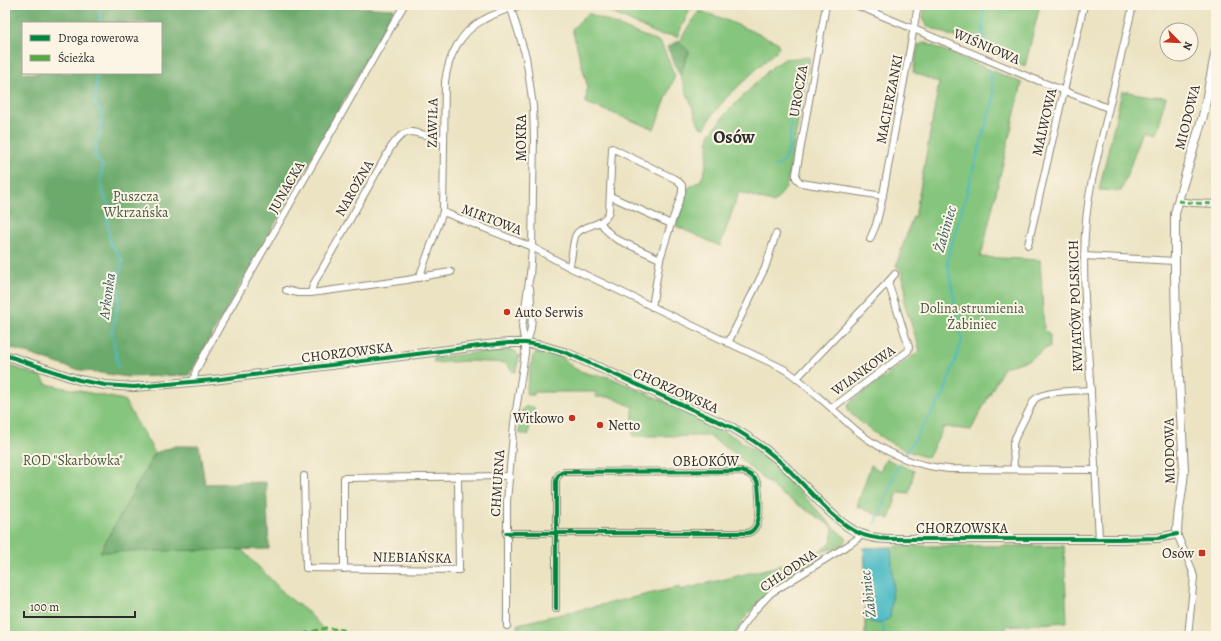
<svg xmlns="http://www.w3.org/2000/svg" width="1221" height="641" viewBox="0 0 1221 641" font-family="Alegreya,serif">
<rect width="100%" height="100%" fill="#fcf5e5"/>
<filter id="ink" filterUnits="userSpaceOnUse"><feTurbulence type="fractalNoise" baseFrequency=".025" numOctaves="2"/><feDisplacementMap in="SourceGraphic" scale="8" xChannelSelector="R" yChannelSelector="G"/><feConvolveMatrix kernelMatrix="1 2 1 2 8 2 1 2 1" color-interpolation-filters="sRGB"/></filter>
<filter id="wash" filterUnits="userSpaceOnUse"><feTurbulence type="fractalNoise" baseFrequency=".012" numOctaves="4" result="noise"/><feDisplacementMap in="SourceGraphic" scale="16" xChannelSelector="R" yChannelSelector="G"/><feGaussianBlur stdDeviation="0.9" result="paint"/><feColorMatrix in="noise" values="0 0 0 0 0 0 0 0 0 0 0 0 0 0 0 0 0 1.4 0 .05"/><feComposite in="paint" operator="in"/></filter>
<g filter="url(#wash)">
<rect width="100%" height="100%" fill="#ebe3c2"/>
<g fill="#85c57d" stroke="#587854">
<polygon points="595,5 692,5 677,37 672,35 660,35"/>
<polygon points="925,5 1040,5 1025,66 927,26 923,18"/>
<polygon points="699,11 719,17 777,42 779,48 727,97 712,115 705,128 700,127 680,75 689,52 679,41"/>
<polygon points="588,13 661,43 675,76 654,129 586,103 587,84 572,29"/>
<path d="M924 42 1022 83 982 252 980 257 1040 260 1044 329 1050 335V346L1029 360 1004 367 971 430 944 427 928 458C895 448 873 434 848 411V404L920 351 904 302 906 292 901 270 896 266 913 216 915 217 939 83 913 72 918 46Z"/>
<polygon points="810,57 786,188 774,203 739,192 720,246 676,226 688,188 701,180 705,170 708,150 709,135 727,112 772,67 785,59"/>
<polygon points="1122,91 1151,96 1166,97 1155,134 1143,131 1121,191 1099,190"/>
<polygon points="512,350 516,352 519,357 516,372 512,371 506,363 469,361 434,363 434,358 473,353"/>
<polygon points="545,351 557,355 565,360 575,369 589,374 609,377 707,420 709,424 736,438 762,455 791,482 833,527 847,539 840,547 818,552 831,543 833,527 783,495 748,466 738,456 709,436 633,436 633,407 611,397 596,397 596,392 534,392 534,395 527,395 526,392 533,356 536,353 540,354"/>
<polygon points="5,364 42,377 46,384 124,400 155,453 100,552 216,549 242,550 288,597 309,613 327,633 335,631 348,636 5,636"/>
<polygon points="525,407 534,407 534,414 529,414 529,434 527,434 528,436 519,433 522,410"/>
<polygon points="886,459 914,471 909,493 898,492 889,519 875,514 857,506 871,465 880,471"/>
<polygon points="898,546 1064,546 1067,622 1006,626 1006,636 869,636 865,635 865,619 873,623 893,587 891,547"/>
<polygon points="827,554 771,590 760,600 743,620 734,636 518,636 518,624 679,587 680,590"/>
</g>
<g fill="#6caa6c" stroke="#4c6a4c" fill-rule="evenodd">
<path d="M5 5H343L355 7 394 9 302 176 189 375 128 377 74 369 5 346ZM23 23H161V73H23Z"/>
<polygon points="679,41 689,52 680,75 667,47"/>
<polygon points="176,446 199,446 205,484 266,482 269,549 100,552 155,453"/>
</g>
<path fill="#4dbbc4" stroke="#3c7378" d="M891 547 893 587 890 618C879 624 876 625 865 619L866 584 864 548Z"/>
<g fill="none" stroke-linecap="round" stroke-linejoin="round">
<g stroke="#4dbbc4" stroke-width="2">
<polyline points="98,5 100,9 100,23"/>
<polyline points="984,5 983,31 986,50"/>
<path d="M97 73 95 105 102 112V115L101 117V131L96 142 95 156 103 166C98 185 103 197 113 213L107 220 110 242 123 262 118 279 119 299 112 333 118 367"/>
<polyline points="774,167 783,162 789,149 791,123"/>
<polyline points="905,454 943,396 962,341 947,261 994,97 990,71"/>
<polyline points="876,523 899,464"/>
<polyline points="883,621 884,636"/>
</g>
</g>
</g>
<g filter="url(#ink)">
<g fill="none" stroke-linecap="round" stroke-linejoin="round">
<g stroke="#8b8776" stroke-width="8">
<g id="minor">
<polyline points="510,5 526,57 533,106 534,137 532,247 530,276"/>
<polyline points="826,5 796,174 796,178 801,183 883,196"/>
<polyline points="856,5 1024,75 1108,108"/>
<polyline points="610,196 671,224"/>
<polyline points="1178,201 1193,203 1216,204"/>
<path d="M443 212 532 247 569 267 782 368C797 376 809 389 822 400 834 410 845 421 857 431 883 452 915 466 949 469L1096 470"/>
<polyline points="600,222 607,231 616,239 660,259"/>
<polyline points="870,239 876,225 881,205 918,5"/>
<polyline points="1028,245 1084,5"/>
<polyline points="1084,256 1175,261"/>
<path d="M569 267C573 258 572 238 577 233 587 223 603 227 609 212L612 148 677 180 682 185V193L671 224 660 259 652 307"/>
<path d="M419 278 443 212 445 82C448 57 460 32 483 20 495 13 508 9 521 5"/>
<polyline points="888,282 895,274"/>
<polyline points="286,290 298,293 311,293 407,280 431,275 451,272"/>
<path d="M311 293 313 285 391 147C397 139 402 132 412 132L444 139"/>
<path d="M526 343C535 327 531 306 530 288"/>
<polyline points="728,343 765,268 776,234"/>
<polyline points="797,378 888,282 909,347 908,351 832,408"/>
<polyline points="193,382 196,370 215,335 404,5"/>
<path d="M1014 469 1013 444 1015 438 1034 400C1044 390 1076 391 1091 390"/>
<polyline points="304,476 306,568 459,570 458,476"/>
<path d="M506 533H748C764 528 759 497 758 484 755 476 749 473 741 471L564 472C559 473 557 476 556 481V609"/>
<polyline points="1177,534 1191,567 1194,577 1188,636"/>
<path d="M1099 539C1096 481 1093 423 1089 364 1085 303 1079 241 1092 180L1133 5"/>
<polyline points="344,569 344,478 509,476"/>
<path d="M507 626V501L514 423 525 353C526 344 523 336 522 327L530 274"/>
<polyline points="737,636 743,626 754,611 771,593 850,544 857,539 861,534"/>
</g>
</g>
<g stroke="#8b8776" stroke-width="10">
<path id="tertiary" d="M5 355 79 380 105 385 134 387 213 380 487 345 509 343H526L543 346 567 353 733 428C754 440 773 454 791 472 809 490 838 525 861 534 876 540 892 539 907 539H1120L1158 538 1177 534C1177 512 1183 491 1184 470L1176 324 1175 276V214L1180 194 1203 116 1216 50"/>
</g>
<use href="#minor" stroke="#fff" stroke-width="6"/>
<use href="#tertiary" stroke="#fff" stroke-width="8"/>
<g stroke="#54ab44" stroke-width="3" stroke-dasharray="6 3" stroke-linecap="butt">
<polyline points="1178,201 1193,203 1216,204"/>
<polyline points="295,636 326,628 343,630 356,636"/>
</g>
<g stroke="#fcf5e5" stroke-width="6">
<g id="cycleway">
<path d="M5 355 79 380 105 385 134 387 213 380 487 345 509 343H526L543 346 567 353 733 428C754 440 773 454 791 472 809 490 838 525 861 534 876 540 892 539 907 539H1120L1158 538 1177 534"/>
<path d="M506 533H748C764 528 759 497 758 484 755 476 749 473 741 471L564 472C559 473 557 476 556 481V609"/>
</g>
</g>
<use href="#cycleway" stroke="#00873e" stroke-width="4"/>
</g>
</g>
<g fill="#c8321e" stroke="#fcf5e5" stroke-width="1.5">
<circle cx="507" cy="312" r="4"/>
<circle cx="572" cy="418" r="4"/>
<circle cx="600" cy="425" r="4"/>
<rect x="1198" y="549" width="8" height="8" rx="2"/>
</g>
<g text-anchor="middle" stroke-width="4" stroke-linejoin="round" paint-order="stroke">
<g font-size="14" fill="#2b2b2b" stroke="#fcf5e5">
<text transform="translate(987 46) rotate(23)" y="5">WIŚNIOWA</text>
<text transform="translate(798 91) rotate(-80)" y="5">UROCZA</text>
<text transform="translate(889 99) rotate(-79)" y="5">MACIERZANKI</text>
<text transform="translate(1187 117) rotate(-76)" y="5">MIODOWA</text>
<text transform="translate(1044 122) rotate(-77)" y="5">MALWOWA</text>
<text transform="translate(432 123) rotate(-89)" y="5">ZAWIŁA</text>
<text transform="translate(521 138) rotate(-90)" y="5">MOKRA</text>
<text transform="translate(286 187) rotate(-60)" y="5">JUNACKA</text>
<text transform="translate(354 188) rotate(-60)" y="5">NAROŻNA</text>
<text transform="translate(492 219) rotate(21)" y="5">MIRTOWA</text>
<text transform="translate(1075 306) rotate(-92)" y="5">KWIATÓW POLSKICH</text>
<text transform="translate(347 352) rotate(-7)" y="5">CHORZOWSKA</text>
<text transform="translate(863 370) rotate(-36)" y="5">WIANKOWA</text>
<text transform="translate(676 390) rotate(24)" y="5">CHORZOWSKA</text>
<text transform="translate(1169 451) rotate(-91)" y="5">MIODOWA</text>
<text x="706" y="466">OBŁOKÓW</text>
<text transform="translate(497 483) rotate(-86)" y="5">CHMURNA</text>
<text x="962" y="533">CHORZOWSKA</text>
<text transform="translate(412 557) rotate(1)" y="5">NIEBIAŃSKA</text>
<text transform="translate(788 570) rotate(-34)" y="5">CHŁODNA</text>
</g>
<g font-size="14" fill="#465944" stroke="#fcf5e5">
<text x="136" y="201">Puszcza<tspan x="136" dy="16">Wkrzańska</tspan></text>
<text x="972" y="313">Dolina strumienia<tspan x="972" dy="16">Żabiniec</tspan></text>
<text x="73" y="465">ROD "Skarbówka"</text>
</g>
<g font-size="14" fill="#2b2b2b" stroke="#fcf5e5" text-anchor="start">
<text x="515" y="317">Auto Serwis</text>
<text x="564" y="423" text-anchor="end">Witkowo</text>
<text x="608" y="430">Netto</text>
<text x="1194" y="558" text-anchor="end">Osów</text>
</g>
<g font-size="15" font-style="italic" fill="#375d61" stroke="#fcf5e5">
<text transform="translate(945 229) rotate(-74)" y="5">Żabiniec</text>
<text transform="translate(107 296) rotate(-82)" y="5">Arkonka</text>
<text transform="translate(868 594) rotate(-97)" y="5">Żabiniec</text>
</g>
<g font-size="18" font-weight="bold" fill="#2b2b2b" stroke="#fcf5e5">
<text x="734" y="143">Osów</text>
</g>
</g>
<rect width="1221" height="641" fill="none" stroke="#fcf5e5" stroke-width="20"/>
<rect x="22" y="22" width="140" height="52" fill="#fcf5e5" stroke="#a8a49b"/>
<rect x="30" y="35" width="20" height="6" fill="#00873e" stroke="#a8a49b"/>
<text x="58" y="42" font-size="12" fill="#2b2b2b">Droga rowerowa</text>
<rect x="30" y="55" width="20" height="6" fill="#54ab44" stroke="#a8a49b"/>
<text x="58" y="62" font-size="12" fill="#2b2b2b">Ścieżka</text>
<g transform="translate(1179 42) rotate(114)"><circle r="19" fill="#fcf5e5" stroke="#a8a49b"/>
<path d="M0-3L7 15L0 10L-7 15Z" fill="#c8321e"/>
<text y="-6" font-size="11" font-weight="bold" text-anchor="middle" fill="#2b2b2b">N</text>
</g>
<path d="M24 611v6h111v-6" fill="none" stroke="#2b2b2b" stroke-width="2"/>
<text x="30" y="611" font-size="12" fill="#2b2b2b" stroke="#fcf5e5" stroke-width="3" paint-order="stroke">100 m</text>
</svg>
